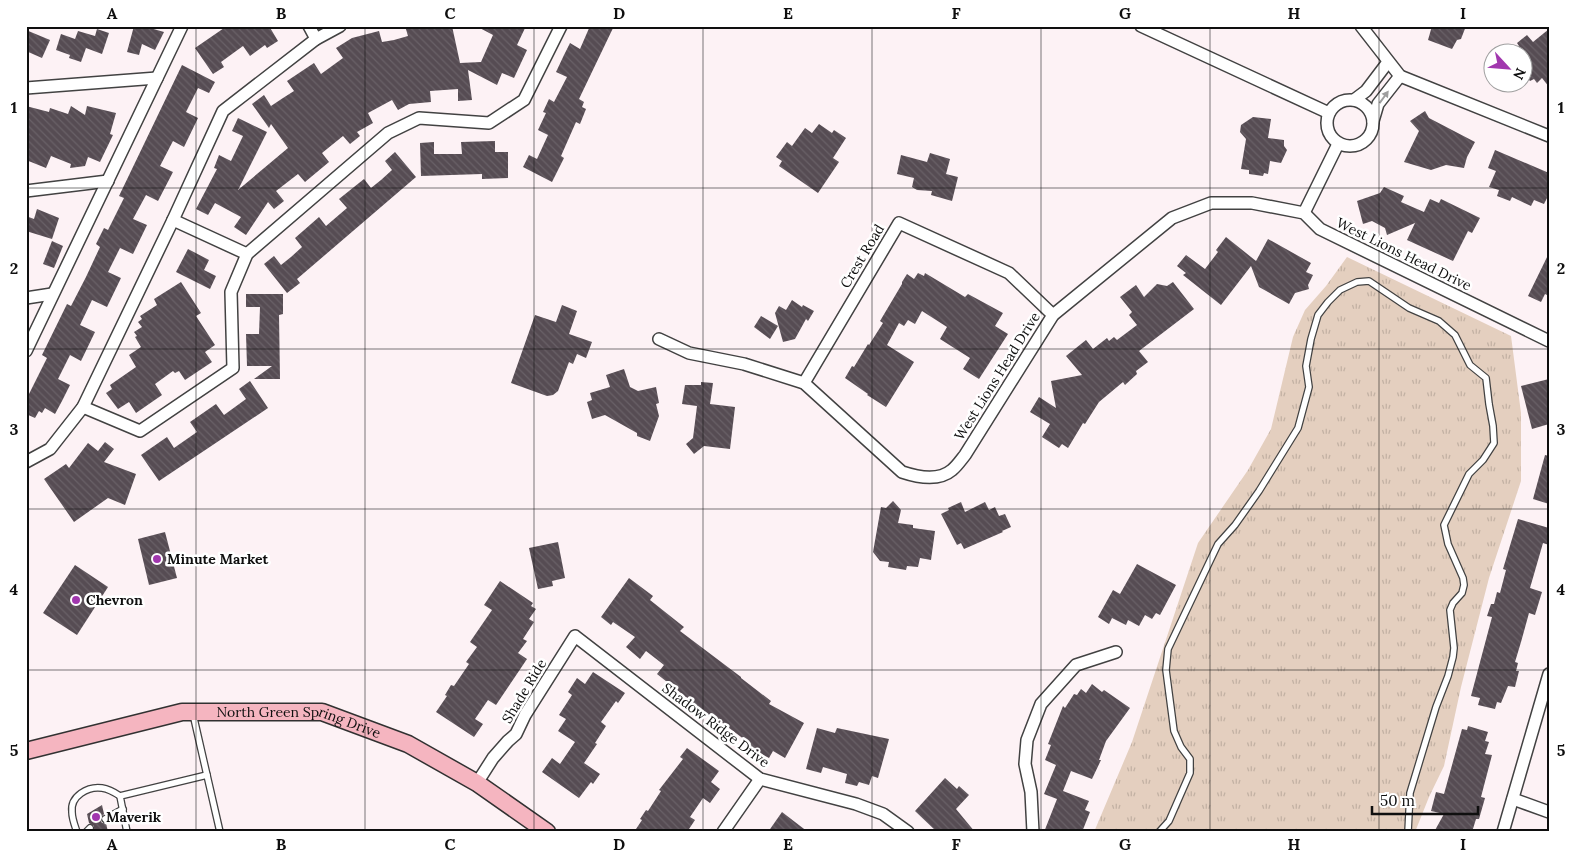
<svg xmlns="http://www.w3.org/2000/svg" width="1575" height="858" viewBox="0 0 1575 858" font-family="Lora,serif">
<defs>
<pattern id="grass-tufts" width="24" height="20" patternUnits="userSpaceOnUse" patternTransform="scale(1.25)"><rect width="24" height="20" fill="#e4cfbf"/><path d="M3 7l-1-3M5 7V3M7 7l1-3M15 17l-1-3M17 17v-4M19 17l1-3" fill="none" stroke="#c2b1a3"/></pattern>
<pattern id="building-back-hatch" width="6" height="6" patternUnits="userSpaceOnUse" patternTransform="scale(1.25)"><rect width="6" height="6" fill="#564c53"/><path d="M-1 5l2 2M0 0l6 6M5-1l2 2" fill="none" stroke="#696167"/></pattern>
</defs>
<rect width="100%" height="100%" fill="#fdf2f5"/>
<polygon fill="url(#grass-tufts)" points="1347,257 1511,336 1521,413 1521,481 1489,578 1461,687 1444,766 1429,797 1415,832 1094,832 1132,742 1198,543 1248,470 1271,429 1293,337 1305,310 1326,286"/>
<g fill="url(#building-back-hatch)">
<polygon points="134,26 143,26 164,32 155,50 142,44 139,55 127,52"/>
<polygon points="227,26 269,26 278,41 267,48 265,45 250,56 243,46 221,62 224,67 213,74 195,48"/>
<polygon points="405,26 452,26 460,63 481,62 493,35 476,26 526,26 517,45 527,50 514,78 502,73 497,85 468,70 472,100 458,101 458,89 430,91 431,102 409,104 398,110 392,100 368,113 373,123 357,132 360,136 350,144 343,136 322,153 329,162 305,182 298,174 276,191 284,201 274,209 268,202 246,235 234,227 241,217 215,203 208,215 196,209 217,169 214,168 219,155 231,161 243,136 232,131 238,118 267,132 238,190 288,148 271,124 269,128 252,104 264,95 271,106 283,98 294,91 287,81 314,63 321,74 343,58 336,48 352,38 379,31 382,42 394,40 408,36"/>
<polygon points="590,26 614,26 579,99 584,102 582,107 586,109 580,124 576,122 561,156 564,158 552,182 523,167 529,155 537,159 548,135 538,130 546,113 543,112 549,99 554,102 567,77 556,72 564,55 570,43 580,49"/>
<polygon points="1432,26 1466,26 1461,39 1457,40 1452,49 1428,40"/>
<polygon points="97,29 109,33 102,54 86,48 81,62 69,58 70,55 56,50 61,34 75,39 78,31 95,36"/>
<polygon points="1549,29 1549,87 1542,78 1537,83 1534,79 1530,81 1522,72 1522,52 1511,52 1519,46 1517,43 1527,35 1533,42"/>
<polygon points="26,30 50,40 42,58 26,51"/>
<polygon points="182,65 215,82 209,93 198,88 186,112 198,118 184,147 173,141 160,166 173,172 158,201 146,195 133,219 147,225 133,254 120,248 108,272 121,278 107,307 92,300 80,325 95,332 81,361 70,355 58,379 70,385 62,401 55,414 45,408 42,413 39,411 35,418 26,414 26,400 47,358 42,355 67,304 71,306 86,277 100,247 96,244 104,228 108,230 124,198 119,196"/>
<polygon points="26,106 49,112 50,108 68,114 71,106 85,115 87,106 116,113 110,134 113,135 100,162 88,157 85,166 70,168 71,164 51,156 46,168 26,160"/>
<polygon points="1425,111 1429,118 1475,142 1467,157 1464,168 1446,165 1431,170 1404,162 1419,131 1410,121"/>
<polygon points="1253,117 1271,119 1268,138 1284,140 1284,146 1287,150 1281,163 1270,161 1268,174 1264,173 1263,176 1249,174 1249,170 1241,169 1246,139 1240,132 1241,125"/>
<polygon points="819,124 832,133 834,130 846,138 833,158 839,162 818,193 779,166 782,161 776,157 787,142 792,146 805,128 812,133"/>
<polygon points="495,141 495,152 508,152 508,178 482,179 482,174 421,176 420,143 434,142 434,154 462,154 461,142"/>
<polygon points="1495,150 1549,173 1549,194 1544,204 1534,200 1531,206 1512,197 1510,201 1497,196 1499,190 1489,187 1496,171 1488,168"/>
<polygon points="395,152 416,177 297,279 300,283 287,293 264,264 274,256 281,265 291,257 302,247 295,238 319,217 326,226 347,208 339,199 364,179 371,188 381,180 392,170 385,161"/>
<polygon points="930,153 950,159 946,174 958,177 952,201 931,195 932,191 917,190 912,187 914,178 897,174 901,155 927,162"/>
<polygon points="1384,187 1404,196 1401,202 1424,212 1430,199 1439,203 1441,199 1480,218 1472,233 1468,231 1453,261 1407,240 1415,223 1387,235 1385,228 1372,221 1363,224 1357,201 1380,193"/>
<polygon points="37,209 59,218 52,239 26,231 26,216 34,219"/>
<polygon points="1226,237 1256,261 1268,239 1311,263 1306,272 1313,275 1308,285 1309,289 1295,293 1289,304 1259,287 1251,266 1221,305 1183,275 1186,273 1177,266 1186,255 1205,269 1218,252 1216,250"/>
<polygon points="52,241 63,246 54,268 43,264"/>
<polygon points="188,249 209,260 204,270 216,276 210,289 176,272"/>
<polygon points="1549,253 1549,296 1545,294 1541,302 1528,296"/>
<polygon points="918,273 924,276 925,273 965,297 968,294 1003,313 995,326 1008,334 979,379 963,369 970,358 940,339 947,327 922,311 915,324 908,320 904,326 899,323 887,345 914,362 886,407 867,395 868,394 845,378 852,366 854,367 868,344 869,345 883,323 880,321 902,284 902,282 907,274 914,279"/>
<polygon points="181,282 201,313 196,316 215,345 205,352 212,362 185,380 179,371 175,373 173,371 155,384 162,395 136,413 129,402 118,409 106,393 112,389 110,385 136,367 129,355 141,347 135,337 137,336 134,332 142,327 138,322 142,319 140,316 157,305 154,299"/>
<polygon points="1173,282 1194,309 1139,351 1148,362 1136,371 1137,374 1125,385 1123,382 1099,402 1085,424 1083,423 1068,448 1062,444 1059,448 1042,437 1050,424 1030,412 1039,397 1056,408 1051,381 1082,375 1066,356 1086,340 1093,349 1107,338 1109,341 1114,337 1117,340 1137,325 1129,315 1132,312 1120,297 1136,285 1144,297 1157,284 1167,286"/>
<polygon points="246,294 283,294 283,314 279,315 280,379 254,379 272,366 247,366 246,334 259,334 260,307 246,307"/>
<polygon points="792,300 802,307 803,305 814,311 808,321 806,319 795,339 783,342 775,313 779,306 786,310"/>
<polygon points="562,305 577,311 569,334 592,342 586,358 577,354 573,364 569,362 558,391 553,395 547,396 511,383 535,315 556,322"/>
<polygon points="761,316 778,326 770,339 754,327"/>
<polygon points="624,369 630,387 638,391 656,387 659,403 656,404 659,416 650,441 637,436 637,433 605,415 592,419 587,402 592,400 590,393 610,387 606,375"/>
<polygon points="1549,379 1549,424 1532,429 1521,386"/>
<polygon points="250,381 268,408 159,481 141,455 167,437 174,448 197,432 190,422 216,404 224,415 246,399 239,389"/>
<polygon points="701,382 713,383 710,404 735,407 730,449 704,446 694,454 686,444 693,438 697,406 682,404 685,385 701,385"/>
<polygon points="105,442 114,449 104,462 136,474 125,505 108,498 74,522 44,479 66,464 69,468 88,443 98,451"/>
<polygon points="1545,455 1549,456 1549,504 1533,499"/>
<polygon points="893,501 901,510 898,523 913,525 913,528 935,531 931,560 920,558 918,567 907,566 906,570 888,567 889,562 880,561 873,552 881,507 886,508"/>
<polygon points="961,502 965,512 985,502 989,510 995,507 999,516 1005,514 1011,527 1002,531 1003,532 964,549 961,543 957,545 941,514 949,510 948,508"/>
<polygon points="1518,519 1549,528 1549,545 1543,543 1530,588 1542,592 1535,615 1529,613 1521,642 1515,662 1518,663 1516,671 1519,671 1515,687 1508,686 1501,703 1497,702 1495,709 1478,705 1480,698 1471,696 1492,617 1487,616 1491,604 1494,604 1497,592 1500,593 1506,570 1503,569"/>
<polygon points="165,532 177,578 149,585 138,539"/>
<polygon points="558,542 565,578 552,581 553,586 538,589 529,548"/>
<polygon points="1137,564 1176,585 1160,615 1156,613 1152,619 1145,615 1139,626 1128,620 1126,625 1112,618 1109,624 1098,617 1113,590 1120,594"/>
<polygon points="75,565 108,587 77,635 43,613"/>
<polygon points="629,578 653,596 650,600 684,627 680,631 741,677 741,678 771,701 769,704 804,723 785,758 773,751 769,758 747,746 749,743 712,715 711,717 657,674 664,665 646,651 640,659 626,647 635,637 613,622 611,625 601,617"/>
<polygon points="500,581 533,603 531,606 536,609 529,619 534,622 523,639 527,641 518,653 527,659 496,705 488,700 475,719 483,724 474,737 436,712 447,696 445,695 451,685 454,686 469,664 466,662 477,647 470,642 492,610 484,605"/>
<polygon points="593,672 625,693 618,703 616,701 601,722 606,726 595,743 597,744 584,763 600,774 593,784 591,782 579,798 542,772 552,758 560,764 575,742 558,731 566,719 559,715 572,695 568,692 577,678 585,684"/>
<polygon points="1092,684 1102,692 1104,690 1130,708 1106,741 1099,760 1101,760 1092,779 1071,771 1063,791 1089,801 1085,810 1090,812 1082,832 1044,832 1057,799 1044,794 1056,765 1045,760 1051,745 1048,744 1063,706 1065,708 1074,694 1077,695 1081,689 1086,693"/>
<polygon points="1468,726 1488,732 1485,741 1489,742 1485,754 1492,755 1481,797 1485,798 1479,819 1476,819 1472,832 1434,832 1444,814 1431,811 1436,792 1444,794 1462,729 1467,730"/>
<polygon points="817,728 835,733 837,728 889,739 878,778 872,776 869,785 859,782 857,786 845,783 847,774 823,767 821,773 806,769"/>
<polygon points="687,748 719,771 711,782 720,789 710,803 703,798 690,817 695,820 687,832 634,832 642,820 640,819 646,810 648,811 661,791 659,790 683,759 680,757"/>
<polygon points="945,778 957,789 959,786 969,795 956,809 975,832 937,832 915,811"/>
<polygon points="102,805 104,814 100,819 102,823 106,823 108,832 93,832 94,826 89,823 87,814"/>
<polygon points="782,812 808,832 768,832"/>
</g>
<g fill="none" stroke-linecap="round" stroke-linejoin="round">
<g stroke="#424242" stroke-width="8">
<g id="service">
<polyline points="193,714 220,832"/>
<polyline points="105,819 123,809"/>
<path d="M77 832C75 826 72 819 72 812 70 796 88 786 102 788 109 789 114 792 120 796"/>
<polyline points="86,832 90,828"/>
<polyline points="127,832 120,796 207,775"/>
<polyline points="1159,832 1169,821 1190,773 1190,759 1181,747 1174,731 1166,670 1168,649 1218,544 1235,525 1259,491 1298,428 1309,387 1306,366 1311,339 1318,315 1328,302 1340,290 1357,282 1369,281 1409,308 1439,321 1455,335 1470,365 1486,378 1489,404 1493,426 1494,443 1483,460 1469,474 1444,525 1448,544 1463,578 1464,585 1462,593 1453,603 1450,610 1454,648 1453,657 1448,676 1436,707 1410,793 1408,832"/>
</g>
</g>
<g stroke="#424242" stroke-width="14">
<g id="minor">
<polyline points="309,26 316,39"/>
<polyline points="1141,26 1329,113"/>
<polyline points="1361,26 1400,76 1549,136"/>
<polyline points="26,88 157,78"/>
<circle cx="1350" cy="123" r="23"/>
<polyline points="1354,100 1366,91 1388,62"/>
<polyline points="1373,121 1378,104 1400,76"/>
<polyline points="26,191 108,181"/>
<polyline points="1304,213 1338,144"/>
<polyline points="173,220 247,254"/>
<polyline points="26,298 52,294"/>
<path d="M659 339 689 353 744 364 804 383 902 472C917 477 938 482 952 470 957 466 961 460 965 455L1053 315 1172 218 1211 203H1252L1304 213 1320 229 1549 341"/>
<polyline points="26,351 182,26"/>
<polyline points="804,383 899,223 1009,273 1053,315"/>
<polyline points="83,407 140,431 233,368 231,292 247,254 388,133 419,118 489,123 524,100 561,26"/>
<polyline points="26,462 50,449 83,407 173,220 223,111 316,39 340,26"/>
<polyline points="477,783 493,758 508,741 516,734 525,715 575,636 760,779 856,804 883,814 908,832"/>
<polyline points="1513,799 1549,812"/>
<polyline points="723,832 760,779"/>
<polyline points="1033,832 1031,792 1025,764 1027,740 1041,704 1076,665 1116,652"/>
<polyline points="1503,832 1549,674"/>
</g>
</g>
<g stroke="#313131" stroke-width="19">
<g id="secondary">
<path id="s1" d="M26 751 182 712H322L408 744 477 783 547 832"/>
</g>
</g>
<use href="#service" stroke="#fff" stroke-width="5.5"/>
<use href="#minor" stroke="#fff" stroke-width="11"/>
<use href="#secondary" stroke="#f5b5c0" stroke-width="16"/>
</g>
<defs><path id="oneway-solid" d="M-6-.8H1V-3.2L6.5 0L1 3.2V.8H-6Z" transform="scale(1.25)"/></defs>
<use fill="#9f9f9f" href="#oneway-solid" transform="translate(1384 97) rotate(-54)"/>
<path fill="none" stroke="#0f0f0f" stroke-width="1" stroke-opacity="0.55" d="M196 26V832M365 26V832M534 26V832M703 26V832M872 26V832M1041 26V832M1210 26V832M1379 26V832M26 188H1549M26 349H1549M26 509H1549M26 670H1549"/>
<g fill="#a137ae" stroke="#fff" stroke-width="2">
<circle cx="157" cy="559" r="5"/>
<circle cx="76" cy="600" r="5"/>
<circle cx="96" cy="817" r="5"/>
</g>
<g text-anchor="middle" stroke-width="5" stroke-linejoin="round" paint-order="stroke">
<g font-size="14" fill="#0f0f0f" stroke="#fff">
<text transform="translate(1404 254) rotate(26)" y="5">West Lions Head Drive</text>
<text transform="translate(862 256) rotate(-59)" y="5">Crest Road</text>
<text transform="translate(997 376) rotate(-58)" y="5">West Lions Head Drive</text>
<text transform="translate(524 691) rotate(-59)" y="5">Shade Ride</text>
<text dy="5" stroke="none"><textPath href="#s1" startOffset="279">North Green Spring Drive</textPath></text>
<text transform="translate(716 725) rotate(37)" y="5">Shadow Ridge Drive</text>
</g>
<g font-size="14" font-weight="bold" fill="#0f0f0f" stroke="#fff" text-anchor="start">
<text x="167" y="564">Minute Market</text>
<text x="86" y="605">Chevron</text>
<text x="106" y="822">Maverik</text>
</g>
</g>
<rect width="1575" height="858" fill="none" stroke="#ffffff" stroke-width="55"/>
<g transform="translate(1508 68) rotate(116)"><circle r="24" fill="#ffffff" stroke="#9f9f9f"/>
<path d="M0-4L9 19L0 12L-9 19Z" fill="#a137ae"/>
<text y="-8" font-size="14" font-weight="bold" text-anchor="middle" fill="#0f0f0f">N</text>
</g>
<path d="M1372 806v8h106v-8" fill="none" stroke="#0f0f0f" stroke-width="2.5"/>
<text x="1380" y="806" font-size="15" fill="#0f0f0f" stroke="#ffffff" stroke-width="4" paint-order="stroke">50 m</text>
<rect x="28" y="28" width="1520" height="802" fill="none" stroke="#0f0f0f" stroke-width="2"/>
<g font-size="16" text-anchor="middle" font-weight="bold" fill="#0f0f0f">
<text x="112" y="19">A</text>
<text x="281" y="19">B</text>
<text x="450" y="19">C</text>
<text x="619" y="19">D</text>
<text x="788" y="19">E</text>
<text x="956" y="19">F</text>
<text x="1125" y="19">G</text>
<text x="1294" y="19">H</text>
<text x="1463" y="19">I</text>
<text x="14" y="113">1</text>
<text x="1561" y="113">1</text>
<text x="14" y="274">2</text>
<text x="1561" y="274">2</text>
<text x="14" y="435">3</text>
<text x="1561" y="435">3</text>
<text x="14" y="595">4</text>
<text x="1561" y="595">4</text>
<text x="14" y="756">5</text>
<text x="1561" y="756">5</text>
<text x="112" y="850">A</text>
<text x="281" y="850">B</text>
<text x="450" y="850">C</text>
<text x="619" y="850">D</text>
<text x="788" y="850">E</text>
<text x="956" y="850">F</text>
<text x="1125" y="850">G</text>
<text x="1294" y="850">H</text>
<text x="1463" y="850">I</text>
</g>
</svg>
